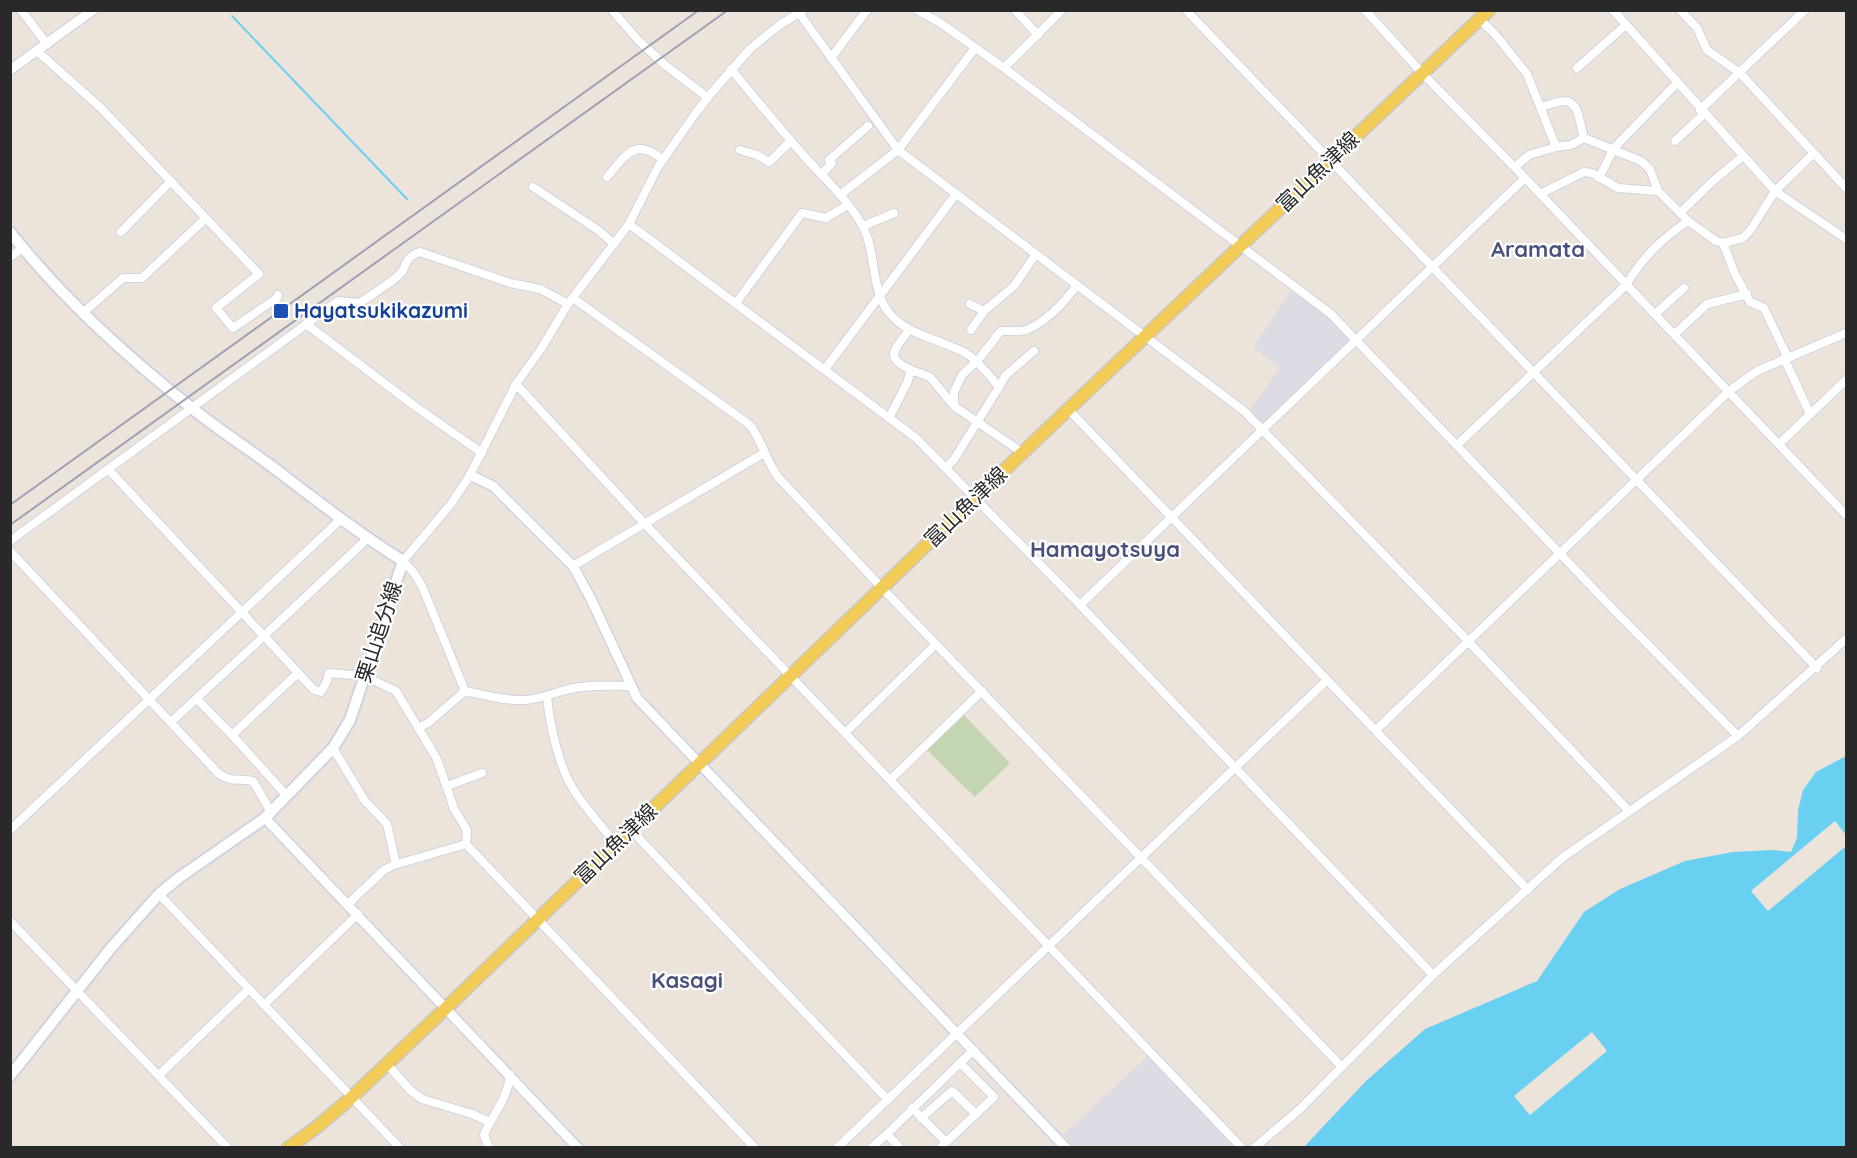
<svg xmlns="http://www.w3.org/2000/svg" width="1857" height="1158" viewBox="0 0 1857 1158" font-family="Quicksand,'Noto Sans JP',sans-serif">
<rect width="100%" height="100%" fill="#ece4da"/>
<g fill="#dddbe4">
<polygon points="1291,291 1330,317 1350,339 1262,425 1250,410 1280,368 1253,347"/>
<polygon points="1149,1055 1237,1147 1075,1147 1063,1135"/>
</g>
<polygon fill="#c4d6b1" points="963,714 1010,763 975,797 927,750"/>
<polygon fill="#6ad0f1" points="1846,756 1846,1147 1303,1148 1366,1081 1425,1029 1537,981 1584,912 1620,889 1685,861 1733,852 1774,850 1791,852 1797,838 1798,810 1803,790 1816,772"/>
<g fill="#ece4da">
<polygon points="1835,821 1846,835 1846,846 1768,911 1751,891"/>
<polygon points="1592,1032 1607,1051 1530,1115 1514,1096"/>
</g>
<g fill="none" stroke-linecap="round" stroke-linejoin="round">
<polyline stroke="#6ad0f1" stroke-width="2" points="232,16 407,199"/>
<g stroke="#cfd3e2" stroke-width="10">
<g id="minor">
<polyline points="21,10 47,44"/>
<polyline points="612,10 638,40 665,65 707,97"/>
<polyline points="917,10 939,22 1004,68 1331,314 1612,608 1738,736"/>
<polyline points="1015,10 1038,35"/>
<polyline points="1186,10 1817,668"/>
<polyline points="1365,10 1422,73 1525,178 1846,515"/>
<polyline points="1613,10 1775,191 1846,239"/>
<polyline points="1680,10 1697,28 1707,50 1740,73 1846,188"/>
<polyline points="799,13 898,150 1244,411 1468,641 1629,811"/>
<polyline points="1479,19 1494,33 1527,74 1556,147"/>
<polyline points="37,51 101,108 259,274 216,308 233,328 277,298 278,295"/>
<polyline points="831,58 867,10"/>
<polyline points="1004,68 1062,10"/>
<polyline points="1577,68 1626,25"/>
<path d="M731 69C755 98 779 128 805 157 824 178 846 198 861 223 877 250 870 291 890 314 910 337 942 339 967 354 979 362 989 375 999 387L953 461 946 467"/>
<path d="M1541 107C1548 105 1558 101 1565 101 1580 102 1580 127 1584 138"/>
<polyline points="1700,110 1805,10"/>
<polyline points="1675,141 1704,114"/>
<polyline points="740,150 757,155 769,162 791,141"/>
<polyline points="1515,167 1529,155 1556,147 1571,145 1584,138 1641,161 1650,169 1658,191"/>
<polyline points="821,175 832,163 829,160 868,126"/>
<path d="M607 177C626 155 635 136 663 160"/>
<polyline points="1599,178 1614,148 1677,83"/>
<polyline points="533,187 598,230 614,244"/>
<polyline points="1540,194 1584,172 1592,173 1618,188 1658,191 1688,221 1716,241 1723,243 1743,238 1750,231 1775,191 1814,153"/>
<polyline points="840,195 898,150 975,48"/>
<polyline points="1680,213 1714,180 1743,156"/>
<polyline points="629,224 916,438 1080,605 1433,975"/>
<polyline points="863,226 894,213"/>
<polyline points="121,232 171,181"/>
<polyline points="1723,243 1735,274 1750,302 1764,308 1787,356"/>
<polyline points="10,257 23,248"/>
<path d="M573 298 750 425C762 441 766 460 778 477L882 588 1341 1066"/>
<polyline points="736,303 802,213 826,218 848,205"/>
<polyline points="970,304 984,311"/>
<polyline points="84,312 123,278 142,278 206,218"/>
<polyline points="1655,314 1684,288"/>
<polyline points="306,324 416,407 482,453"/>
<path d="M909 330C895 350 883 357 911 370"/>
<polyline points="971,330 984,311 1014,286 1036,254"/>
<polyline points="1675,334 1707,304 1747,294"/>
<polyline points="1784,358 1810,414"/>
<polyline points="825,369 956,194"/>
<polyline points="516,384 644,523 1242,1148"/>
<polyline points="999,387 1006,375 1034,351"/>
<polyline points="1069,410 1528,890"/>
<polyline points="889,418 907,383 911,370 930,377 954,406"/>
<polyline points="1779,444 1846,380"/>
<path d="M1457 445 1626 285C1644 256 1660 240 1688 221"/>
<path d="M1023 453 954 406V392L962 375 977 361 1001 331C1009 331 1019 332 1026 330 1048 321 1064 303 1077 285"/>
<polyline points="108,469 264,636 171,722"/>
<polyline points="368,538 264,636 314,690 321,692 327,681 329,673 364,676 396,691 437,759 454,809 467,830 466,844 755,1148"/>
<path d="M10 541 338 301 357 303 363 301C375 292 388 285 399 275 408 267 402 258 420 252L510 283 540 289 568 304"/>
<path d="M10 551 218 773C231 783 239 778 253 781L271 812"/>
<polyline points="573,566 764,453"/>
<polyline points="1080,605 1525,178"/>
<polyline points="465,691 422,586 414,573 403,561 451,504 470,475 516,384 541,349 568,304 629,224 658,167 695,114 713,91 750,49 778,26 802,11"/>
<path d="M465 691C485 695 505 701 525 700 542 699 555 692 570 689 590 684 611 686 631 686"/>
<path d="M547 697C550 724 558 764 572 787 584 807 601 825 615 843"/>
<polyline points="197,699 232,735 297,674"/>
<polyline points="418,728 428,723 465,691"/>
<polyline points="1376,730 1729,391 1757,371 1846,333"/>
<polyline points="846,732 936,644"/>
<polyline points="232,735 287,796"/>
<polyline points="333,748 365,801 387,824 396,864"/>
<polyline points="891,779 982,691"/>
<polyline points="447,786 482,773"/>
<polyline points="10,830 341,519"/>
<polyline points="631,830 888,1100"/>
<polyline points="159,894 400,1148"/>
<polyline points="348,904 384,870 394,865 466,844"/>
<polyline points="10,921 228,1148"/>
<polyline points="264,1005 358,914"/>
<polyline points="387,1064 410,1090 422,1099 472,1114 490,1122"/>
<polyline points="159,1075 249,989"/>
<polyline points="912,1108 946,1142"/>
<polyline points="921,1118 952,1091 976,1114"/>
<polyline points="887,1134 960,1063"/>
<path d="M489 1148 484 1135C493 1113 507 1101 510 1075"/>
<polyline points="837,1148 1327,680"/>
<polyline points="871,1148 887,1134 900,1148"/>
<polyline points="940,1148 994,1097 960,1063 974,1050"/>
<polyline points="1254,1148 1300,1109 1433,975 1562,858 1738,736 1846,639"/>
</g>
</g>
<g stroke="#cfd3e2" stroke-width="12">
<g id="tertiary">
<polyline points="10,70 93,10"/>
<polyline points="470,475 493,486 573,566 591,599 637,698 1066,1148"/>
<polyline points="265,818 578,1148"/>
</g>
</g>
<g stroke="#cfd3e2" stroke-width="14">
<path id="secondary" d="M10 232C62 298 127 357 193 409 219 430 247 448 274 468 316 500 358 533 403 561L350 720 333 748 265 818 180 877 159 894 111 948 10 1076"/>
</g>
<g stroke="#c7c7c7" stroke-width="15">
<polyline id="primary" points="288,1148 317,1127 352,1097 446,1008 976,497 1489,10"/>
</g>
<use href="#minor" stroke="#fff" stroke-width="8"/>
<use href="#tertiary" stroke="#fff" stroke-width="9"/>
<use href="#secondary" stroke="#fff" stroke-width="10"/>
<use href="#primary" stroke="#f3cc58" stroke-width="12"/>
<g stroke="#9da1b4" stroke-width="2">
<polyline points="10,505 699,10"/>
<polyline points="10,525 728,10"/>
</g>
</g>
<rect fill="#1a4fb4" stroke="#fff" stroke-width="2" x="273" y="303" width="16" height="16" rx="3"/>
<g text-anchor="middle" stroke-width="4.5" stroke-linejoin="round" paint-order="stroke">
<g font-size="21" fill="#292929" stroke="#fff">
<text transform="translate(1318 172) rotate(-44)" y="7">富山魚津線</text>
<text transform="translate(966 507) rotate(-44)" y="7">富山魚津線</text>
<text transform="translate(379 632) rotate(-72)" y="7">栗山追分線</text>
<text transform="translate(616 844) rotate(-44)" y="7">富山魚津線</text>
</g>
<g font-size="21" font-weight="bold" fill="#164399" stroke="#fff" text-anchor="start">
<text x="294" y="318">Hayatsukikazumi</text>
</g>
<g font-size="22" font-weight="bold" fill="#49527a" stroke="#fff">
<text x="1538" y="257">Aramata</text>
<text x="1105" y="557">Hamayotsuya</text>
<text x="687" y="988">Kasagi</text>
</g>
</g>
<rect width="1857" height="1158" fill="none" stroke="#292929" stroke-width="24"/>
</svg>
